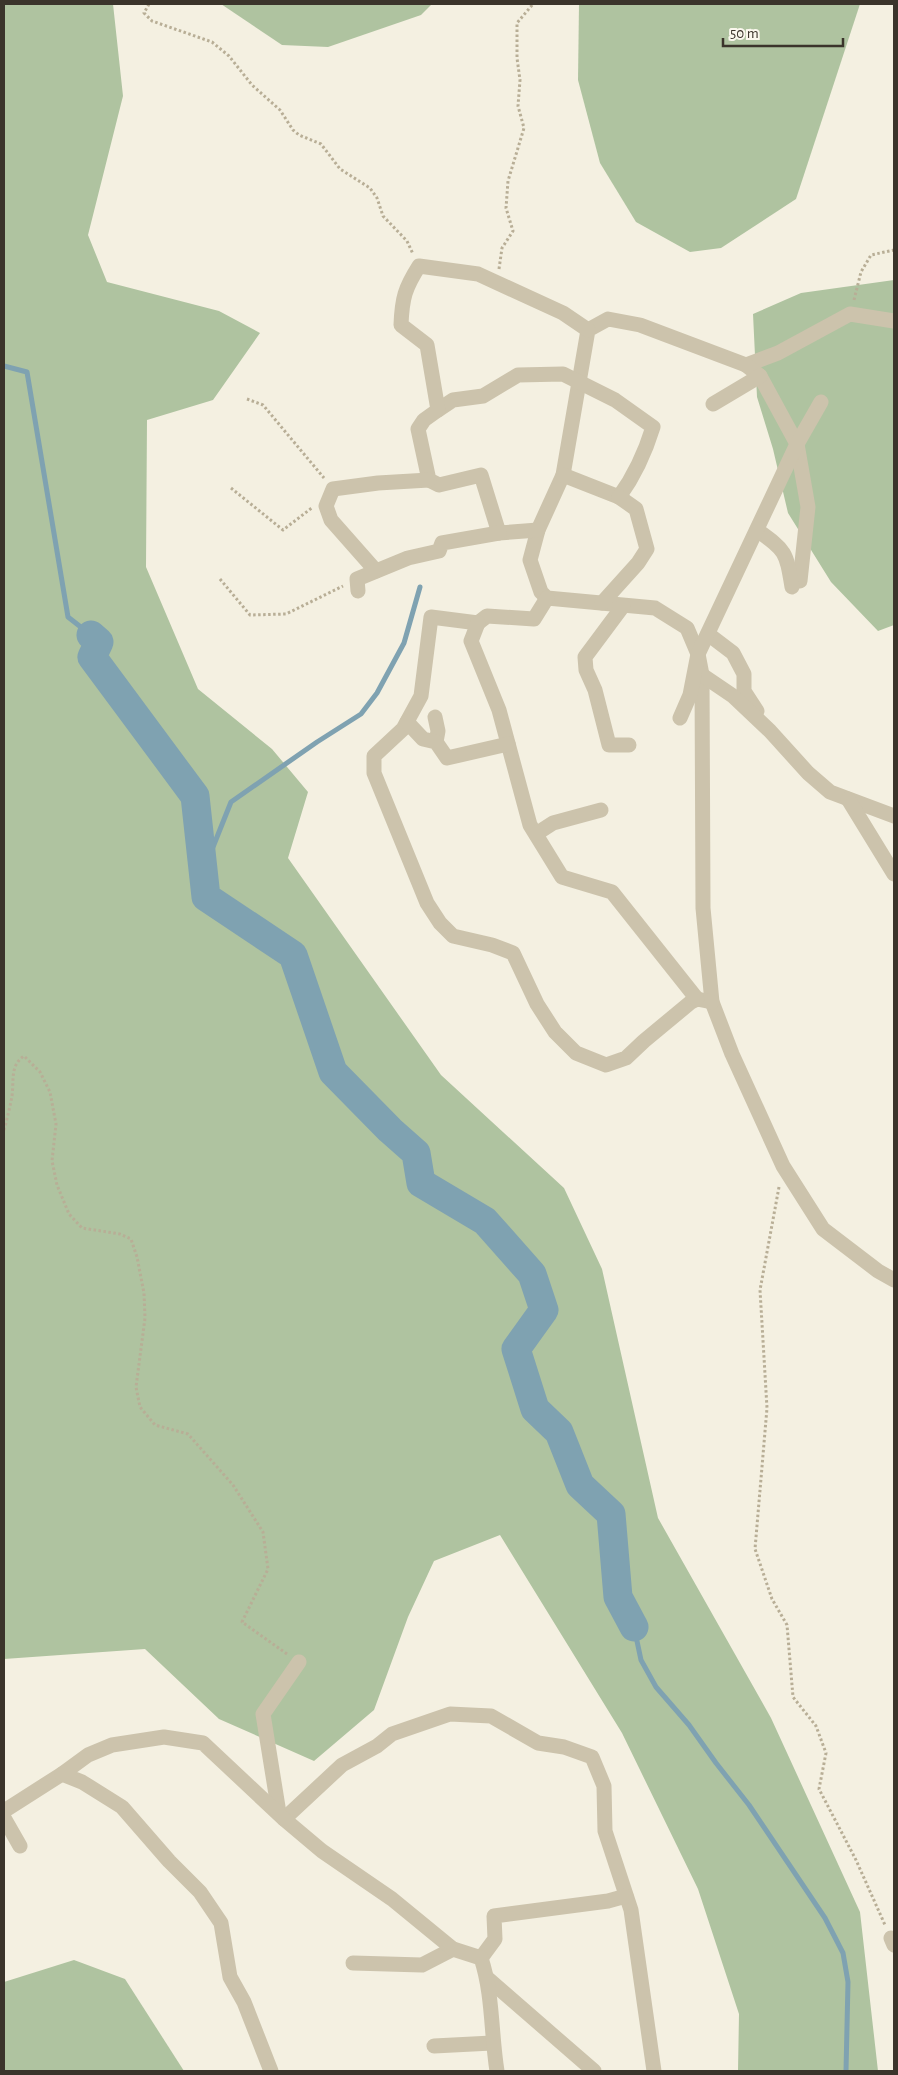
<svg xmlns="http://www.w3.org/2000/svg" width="898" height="2075" viewBox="0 0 898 2075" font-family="'Alegreya Sans',sans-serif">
<rect width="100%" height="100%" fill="#f4f0e1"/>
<g fill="#afc3a0">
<polygon points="4,4 113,4 123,96 88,235 107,282 219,311 260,333 213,400 147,420 146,567 198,689 272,749 308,792 288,858 441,1075 564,1188 602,1269 658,1518 771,1718 860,1912 878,2071 738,2071 739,2014 698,1889 622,1733 500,1535 434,1561 408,1617 374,1710 314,1761 219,1719 145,1649 4,1659"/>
<polygon points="221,4 432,4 421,15 328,47 282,45"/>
<polygon points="579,4 860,4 796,199 721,248 690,252 636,222 600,163 578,80"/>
<polygon points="894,280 894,625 878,631 831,582 788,513 773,449 757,397 753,314 801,293"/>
<polygon points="74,1960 125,1979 184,2071 4,2071 4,1982"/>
</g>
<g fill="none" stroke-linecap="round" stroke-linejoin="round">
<g stroke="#7fa2b1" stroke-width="5">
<polyline points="4,366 27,372 68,617 91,635"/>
<polyline points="203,872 231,802 317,742 361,714 377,693 404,643 420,587"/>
<polyline points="634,1627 641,1660 656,1687 689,1725 716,1763 749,1805 825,1918 843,1953 848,1982 846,2071"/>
</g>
<polyline stroke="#7fa2b1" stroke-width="29" points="91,635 99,642 92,657 195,796 206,897 293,955 333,1072 390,1130 416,1153 421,1183 485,1221 532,1274 544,1310 516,1349 535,1409 559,1432 580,1485 611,1514 618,1597 634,1627"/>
<g stroke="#b8ae96" stroke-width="3" stroke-dasharray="2.5 2.5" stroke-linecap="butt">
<polyline points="149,4 144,13 152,21 212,42 229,56 252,85 280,110 293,130 299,135 321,144 340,169 370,188 377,198 383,216 407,241 413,254"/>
<polyline points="499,269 502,248 513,231 506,208 508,181 524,128 518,106 520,80 517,58 517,23 533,4"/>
<polyline points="854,300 861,272 871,255 894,250"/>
<polyline points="247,399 263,405 324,478"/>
<polyline points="231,488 283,530 313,507"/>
<polyline points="220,579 250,615 286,614 343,586"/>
<path d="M4 1130C7 1119 10 1107 12 1096 14 1081 10 1065 24 1056L40 1072 50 1092 56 1124 52 1161 57 1185 69 1214 82 1228 120 1234 131 1239 137 1257 144 1293 145 1318 136 1387 140 1407 155 1425 188 1434 233 1485 263 1532 268 1569 242 1622 287 1654"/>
<polyline points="779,1187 760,1290 767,1408 755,1549 772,1599 787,1625 793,1697 816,1726 826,1753 819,1789 856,1860 885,1925"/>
</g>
<g stroke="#ccc3ac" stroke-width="15">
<polyline points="894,321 850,314 778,353 746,365 640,325 608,319 588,330 563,475 538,530 530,560 541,592 547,598 655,608 687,628 698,654 702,675 703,908 712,1002 732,1054 783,1166 823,1229 878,1271 894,1280"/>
<polyline points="746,365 760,376 797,444 808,507 800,581"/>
<polyline points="713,404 760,376"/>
<path d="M438 410 453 400 483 396 518 375 563 374 615 400 653 427C645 453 635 475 619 497L563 475"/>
<path d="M538 530 499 533 481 475 439 485 429 480 418 429 424 420 438 410 427 345 401 325C402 298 405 288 419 266L478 274 563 313 588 330"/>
<path d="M757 530C786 551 786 551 792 587"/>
<polyline points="376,571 331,520 326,506 333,489 378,483 429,480"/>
<polyline points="358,591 357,579 408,558 439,551 442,543 499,533"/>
<polyline points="547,598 534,619 487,616 478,623 431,617 421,696 403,729 374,756 374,773 427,903 440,923 453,936 492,945 513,953 537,1004 555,1032 576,1053 606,1065 626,1058 644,1041 691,1002 697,999 712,1002"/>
<polyline points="602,603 638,563 647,549 636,509 619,497"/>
<polyline points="623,606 585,657 586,670 595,690 609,745 629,745"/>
<polyline points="478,623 471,641 499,710 530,825 562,877 612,892 697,999"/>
<polyline points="708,634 733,653 744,674 744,691 757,711"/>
<polyline points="702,675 733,696 770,731 808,773 830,792 894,816"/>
<polyline points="435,717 438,731 436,742"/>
<polyline points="680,718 690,695 698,654 797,444 821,402"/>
<polyline points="407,722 423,739 436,742 447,758 508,744"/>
<polyline points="848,799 894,874"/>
<polyline points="536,834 553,823 601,810"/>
<polyline points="4,1811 62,1774"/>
<polyline points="279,1813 263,1714 299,1662"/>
<polyline points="4,1818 20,1846"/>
<polyline points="284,1819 342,1765 377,1746 392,1734 450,1714 491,1716 538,1743 564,1747 592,1757 604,1786 605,1831 631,1910 654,2071"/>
<polyline points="891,1938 894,1945"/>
<polyline points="481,1958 495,1939 494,1916 608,1901 626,1896"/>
<polyline points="353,1963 422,1965 453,1949"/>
<polyline points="487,1978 594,2071"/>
<polyline points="434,2046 492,2043"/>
<path d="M271 2071 244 2002 230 1977 221 1923 200 1892 169 1861 122 1807 82 1782 62 1774 88 1755 112 1745 164 1737 203 1743 284 1819 322 1851 392 1899 453 1949 481 1958C493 1994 491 2034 497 2071"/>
</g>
</g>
<rect width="898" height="2075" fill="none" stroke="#3b342b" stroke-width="10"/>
<path d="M723 38v8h120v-8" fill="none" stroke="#3b342b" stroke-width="2.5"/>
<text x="730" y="38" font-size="15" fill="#3b342b" stroke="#fbf8ee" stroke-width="4" paint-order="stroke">50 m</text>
</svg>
